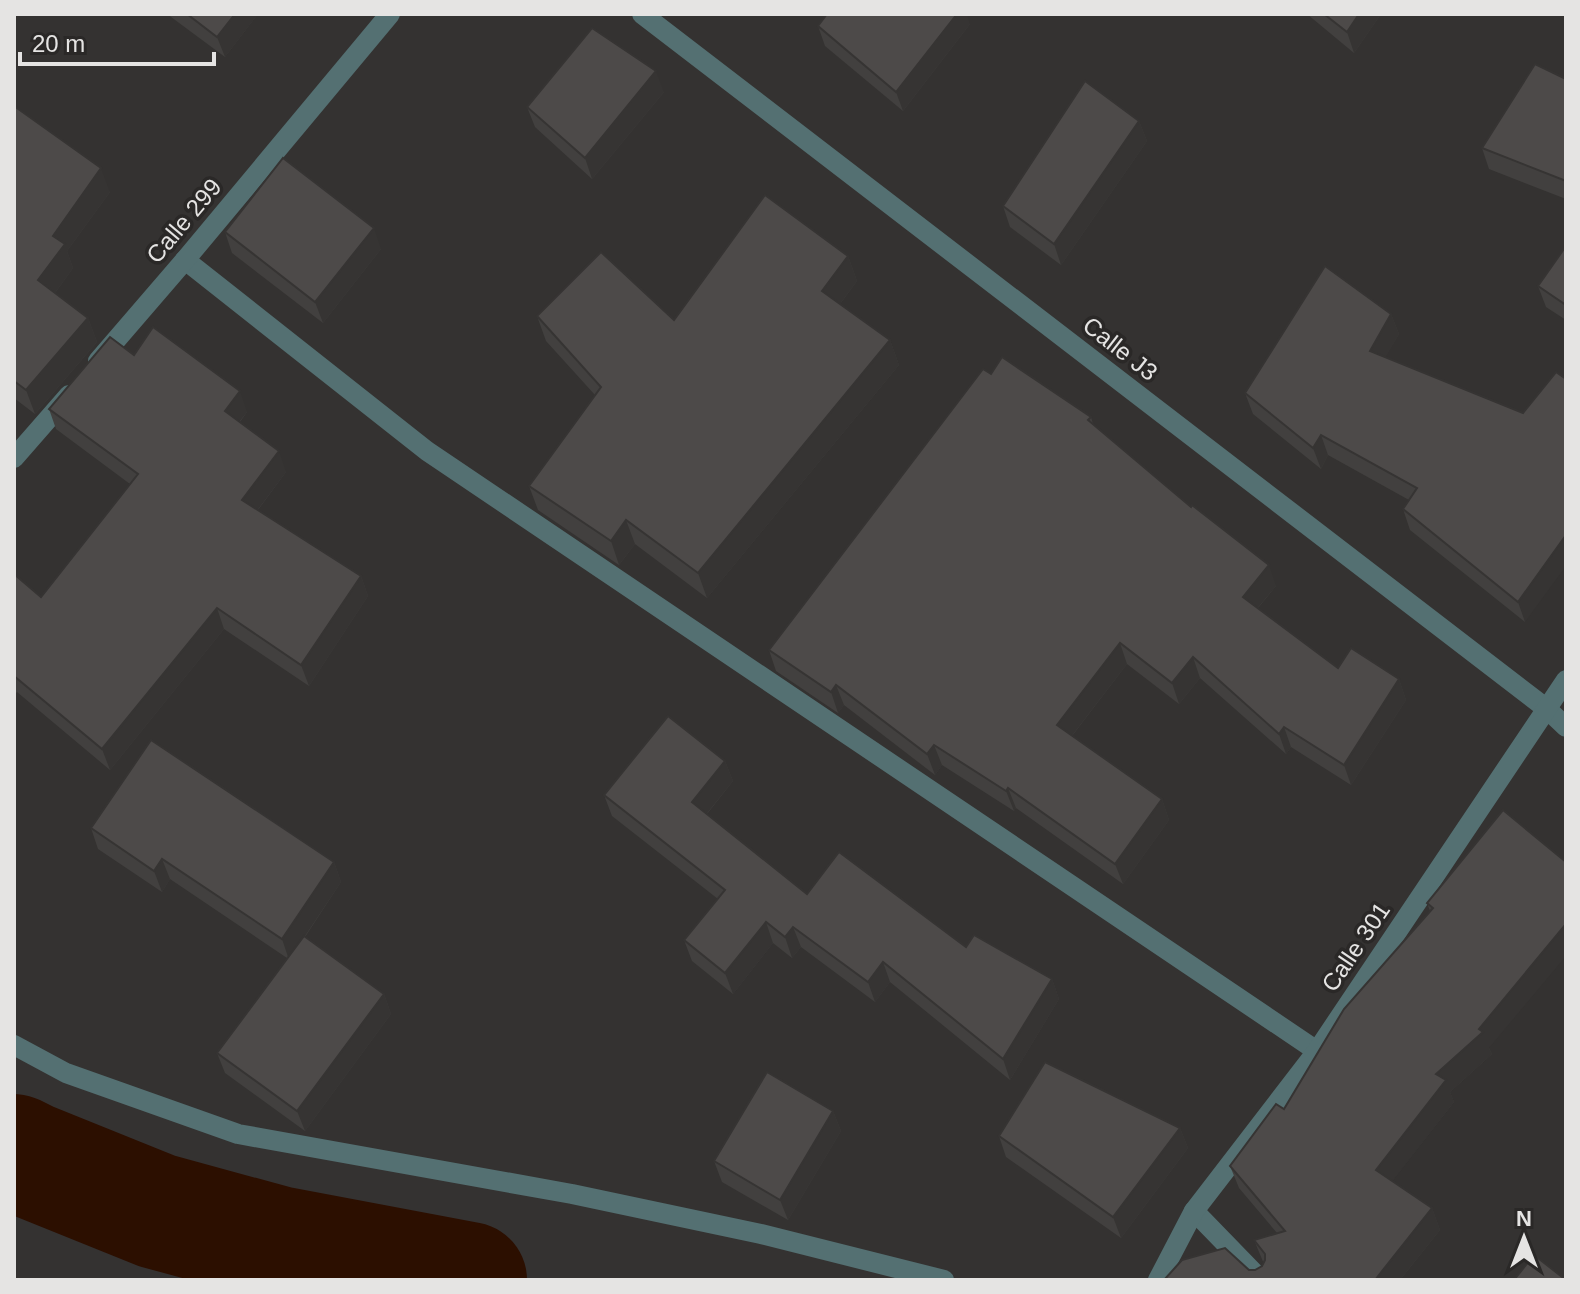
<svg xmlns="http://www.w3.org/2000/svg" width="1580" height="1294" viewBox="0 0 1580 1294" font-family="Arial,sans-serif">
<rect width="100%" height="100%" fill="#343231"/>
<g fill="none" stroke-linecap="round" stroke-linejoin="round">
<polyline stroke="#2c0f00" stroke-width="116" points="14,1152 28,1159 157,1211 278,1244 469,1280"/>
<polyline stroke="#547072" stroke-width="20" points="1194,1211 1261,1280"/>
<g stroke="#547072" stroke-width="20">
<polyline points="642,14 1547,709 1566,727"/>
<polyline points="185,260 427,451 1317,1051"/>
<polyline points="98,361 185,260 390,14"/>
<polyline points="14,458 69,395"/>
<polyline points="14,1045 66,1073 238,1134 572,1194 761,1234 944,1280"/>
<polyline points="1158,1280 1194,1211 1317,1051 1566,680"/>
</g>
</g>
<g fill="#42403f">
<polygon points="167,14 258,14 225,57"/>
<polygon points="1307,14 1381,14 1354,53"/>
<polygon points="970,24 903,111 825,46 818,26"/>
<polygon points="1566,79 1566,199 1489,169 1482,148"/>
<polygon points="664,92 592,179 535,127 527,107"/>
<polygon points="14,106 110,192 67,251 73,268 55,293 88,318 97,342 35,414 14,398"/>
<polygon points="1139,121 1147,141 1061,265 1010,227 1003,206"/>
<polygon points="225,232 381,249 323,323 232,253"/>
<polygon points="1566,246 1566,320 1546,307 1538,286"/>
<polygon points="848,256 857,281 840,304 890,340 899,365 707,598 635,544 619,565 538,510 529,486 595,395 546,341 537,316 674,320"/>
<polygon points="1391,314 1399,334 1385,357 1523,413 1525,622 1410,530 1403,509 1409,500 1328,455 1321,469 1253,414 1245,393"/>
<polygon points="134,355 247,412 240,422 286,472 258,510 361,576 368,596 309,686 224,629 110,770 17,692 14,695 14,574 41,597 130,484 56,429 49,409"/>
<polygon points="991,374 1091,417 1093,424 1276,586 1258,608 1338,668 1399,679 1406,700 1351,785 1291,747 1286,754 1200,678 1179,704 1127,664 1072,736 1162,799 1169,820 1123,884 1016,808 1014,811 942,765 935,775 844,705 838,713 776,671 769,650"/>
<polygon points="725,761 733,781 707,814 807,894 966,947 1052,979 1059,999 1010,1080 890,982 875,1002 801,947 792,958 773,943 733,994 692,961 684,940 718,899 612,816 604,795"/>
<polygon points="1503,810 1489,1048 1492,1054 1450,1092 1454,1102 1392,1181 1432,1208 1440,1230 1400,1280 1164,1280 1249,1270 1255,1270 1262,1266 1264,1264 1254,1240 1277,1233 1239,1188 1230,1166 1284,1109 1430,911 1427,903"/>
<polygon points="91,828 334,862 341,882 305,937 384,994 391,1014 305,1131 225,1073 217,1053 287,958 170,879 162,892 98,849"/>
<polygon points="833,1111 841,1131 788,1220 722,1182 714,1161"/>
<polygon points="1180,1128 1188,1148 1121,1238 1006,1157 999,1136"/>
</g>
<g fill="#363433">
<polygon points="235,14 258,14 225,57 217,37"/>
<polygon points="957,14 967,14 970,24 903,111 896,92"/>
<polygon points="1359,14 1381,14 1354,53 1347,32"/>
<polygon points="656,71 664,92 592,179 585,158"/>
<polygon points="1139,121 1147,141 1061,265 1054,244"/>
<polygon points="101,168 110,192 67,251 73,268 47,304 38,280 53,236"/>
<polygon points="374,228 381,249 323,323 315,302"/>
<polygon points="848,256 857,281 831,316 822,291"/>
<polygon points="1391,314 1399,334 1377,372 1370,351"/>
<polygon points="88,318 97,342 35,414 26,390"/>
<polygon points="890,340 899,365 707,598 698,573"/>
<polygon points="240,391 247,412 232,431 225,411"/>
<polygon points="1321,435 1328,455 1321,469 1313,448"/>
<polygon points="279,451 286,472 250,520 242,500"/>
<polygon points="626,520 635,544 619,565 611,541"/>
<polygon points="1566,535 1566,566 1525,622 1518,602"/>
<polygon points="1269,565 1276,586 1250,617 1243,597"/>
<polygon points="361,576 368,596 309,686 301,665"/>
<polygon points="217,608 224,629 110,770 102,749"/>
<polygon points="1120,643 1127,664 1064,746 1057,725"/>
<polygon points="1193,657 1200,678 1179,704 1172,683"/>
<polygon points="1399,679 1406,700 1351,785 1344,765"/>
<polygon points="836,685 844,705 838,713 831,692"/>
<polygon points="1284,727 1291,747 1286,754 1279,734"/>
<polygon points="934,745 942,765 935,775 927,754"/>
<polygon points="725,761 733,781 700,822 692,802"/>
<polygon points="1008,788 1016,808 1014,811 1006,791"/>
<polygon points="1162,799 1169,820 1123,884 1115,864"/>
<polygon points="162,859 170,879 162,892 154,871"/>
<polygon points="334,862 341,882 289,960 282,939"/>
<polygon points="766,922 773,943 733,994 725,973"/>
<polygon points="1566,924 1566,956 1489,1048 1492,1054 1450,1092 1454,1102 1384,1192 1376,1170 1436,1074 1479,1029"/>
<polygon points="793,927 801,947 792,958 785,937"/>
<polygon points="883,962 890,982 875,1002 868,982"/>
<polygon points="1052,979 1059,999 1010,1080 1003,1059"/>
<polygon points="384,994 391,1014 305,1131 297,1111"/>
<polygon points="833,1111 841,1131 788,1220 780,1200"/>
<polygon points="1180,1128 1188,1148 1121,1238 1113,1217"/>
<polygon points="1432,1208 1440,1230 1400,1280 1375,1280"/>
</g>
<g fill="#4d4a49" stroke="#363433" stroke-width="2">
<polygon points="187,14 235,14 217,37"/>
<polygon points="827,14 957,14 896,92 818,26"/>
<polygon points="1324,14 1359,14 1347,32"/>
<polygon points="592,28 656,71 585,158 527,107"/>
<polygon points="1535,64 1566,79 1566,181 1482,148"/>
<polygon points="1085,81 1139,121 1054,244 1003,206"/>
<polygon points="14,106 101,168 53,236 65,244 38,280 88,318 26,390 14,381"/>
<polygon points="283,158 374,228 315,302 225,232"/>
<polygon points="765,195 848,256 822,291 890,340 698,573 626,520 611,541 529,486 601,387 537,316 601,252 674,320"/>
<polygon points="1566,246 1566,305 1538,286"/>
<polygon points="1325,266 1391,314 1370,351 1523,413 1556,372 1566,379 1566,535 1518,602 1403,509 1417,488 1321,435 1313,448 1245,393"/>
<polygon points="153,327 240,391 225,411 279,451 242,500 361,576 301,665 217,608 102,749 14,676 14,574 41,597 138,474 49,409 110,337 134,355"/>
<polygon points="1002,357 1091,417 1088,420 1191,507 1192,505 1269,565 1243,597 1338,668 1351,648 1399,679 1344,765 1284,727 1279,734 1193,657 1172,683 1120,643 1057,725 1162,799 1115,864 1008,788 1006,791 934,745 927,754 836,685 831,692 769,650 983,369 991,374"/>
<polygon points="668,716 725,761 692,802 807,894 839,852 966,947 974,935 1052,979 1003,1059 883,962 868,982 793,927 785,937 766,922 725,973 684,940 725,890 604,795"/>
<polygon points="151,740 334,862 282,939 162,859 154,871 91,828"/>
<polygon points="1503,810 1566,862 1566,924 1479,1029 1483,1032 1436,1074 1446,1080 1376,1170 1432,1208 1375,1280 1164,1280 1182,1260 1225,1248 1249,1270 1255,1270 1262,1266 1265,1260 1265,1254 1254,1240 1285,1231 1230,1166 1276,1104 1284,1109 1344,1009 1433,908 1427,903"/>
<polygon points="304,936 384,994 297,1111 217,1053"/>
<polygon points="1045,1062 1180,1128 1113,1217 999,1136"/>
<polygon points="767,1072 833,1111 780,1200 714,1161"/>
<polygon points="1534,1255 1566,1280 1514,1280"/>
</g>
<g text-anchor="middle" stroke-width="7" stroke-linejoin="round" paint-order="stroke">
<g font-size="24" fill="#e5e4e3" stroke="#2a2827">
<text transform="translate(184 221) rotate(-50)" y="8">Calle 299</text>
<text transform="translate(1120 349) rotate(38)" y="8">Calle J3</text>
<text transform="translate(1356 947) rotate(-56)" y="8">Calle 301</text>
</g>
</g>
<rect width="1580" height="1294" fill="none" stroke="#e5e4e3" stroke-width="32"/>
<g transform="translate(1524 1238)" stroke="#2a2827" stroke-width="6" paint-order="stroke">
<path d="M0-6L14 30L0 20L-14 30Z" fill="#e5e4e3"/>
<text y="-12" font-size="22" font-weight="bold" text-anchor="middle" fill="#e5e4e3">N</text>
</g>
<path d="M20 52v12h194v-12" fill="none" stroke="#e5e4e3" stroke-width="4"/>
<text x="32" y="52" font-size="24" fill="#e5e4e3" stroke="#2a2827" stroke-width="6" paint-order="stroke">20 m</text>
</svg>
